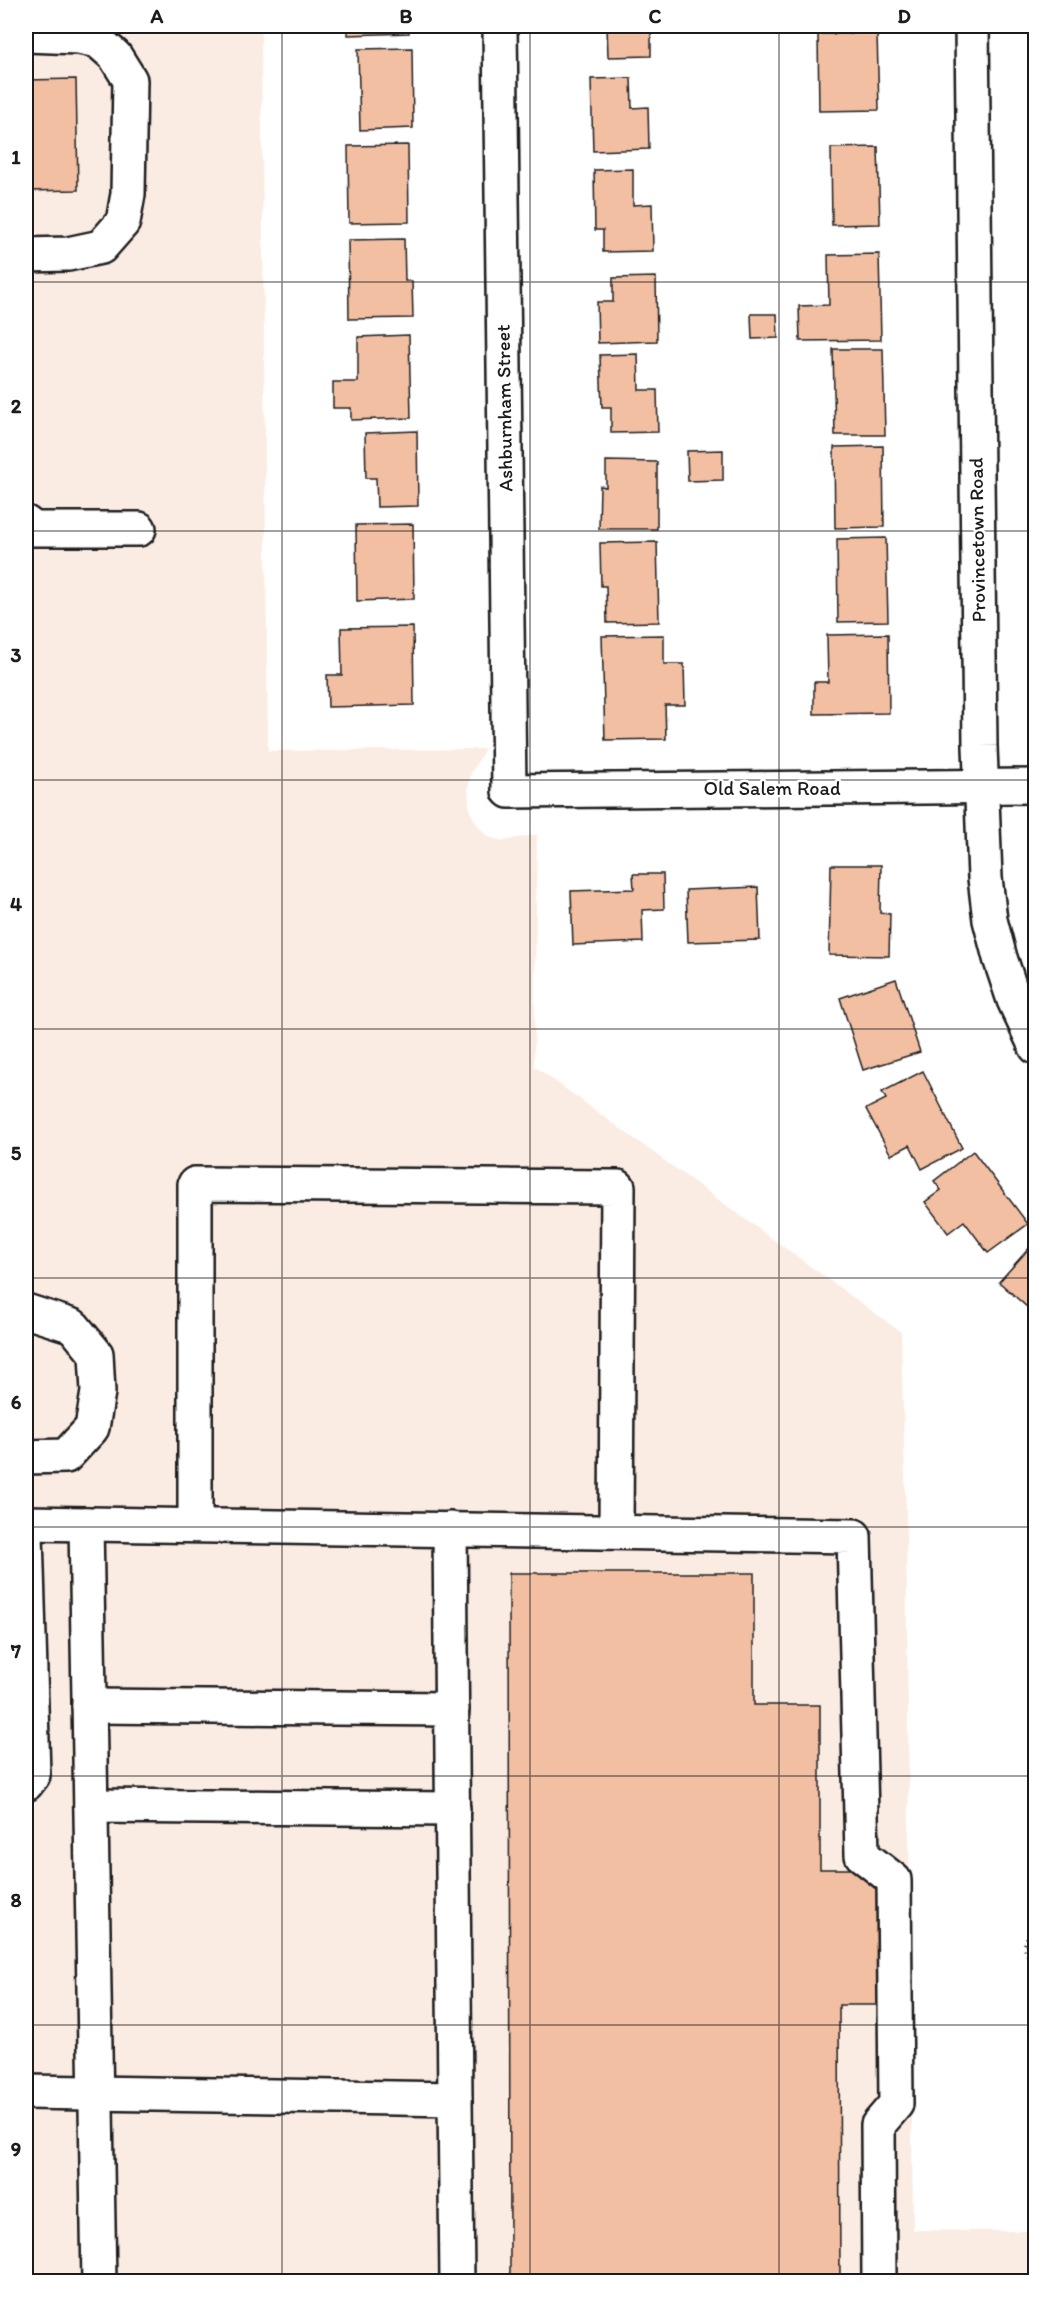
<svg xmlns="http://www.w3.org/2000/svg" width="1061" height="2307" viewBox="0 0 1061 2307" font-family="Itim,sans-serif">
<rect width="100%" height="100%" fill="#fff"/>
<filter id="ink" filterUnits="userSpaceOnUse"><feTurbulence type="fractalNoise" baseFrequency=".0167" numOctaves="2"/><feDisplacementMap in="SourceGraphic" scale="12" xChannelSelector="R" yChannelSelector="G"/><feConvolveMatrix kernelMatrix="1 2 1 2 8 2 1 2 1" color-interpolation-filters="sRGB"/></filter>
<g filter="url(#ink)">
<polygon fill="#fbece3" points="26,26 261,26 268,751 485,749 471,773 468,788 470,812 478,826 488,837 503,841 537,834 534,1066 901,1332 906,1513 913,2230 1035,2231 1035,2281 26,2282"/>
<g fill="#f2bfa3" stroke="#1c1c1c" stroke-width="1.5">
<polygon points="348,26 409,26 409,33 348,35"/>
<polygon points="607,26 651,26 651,56 608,57"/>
<polygon points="877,33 879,110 819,111 818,34"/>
<polygon points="412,48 413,128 360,130 358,49"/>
<polygon points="631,78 632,108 648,107 649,149 593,151 591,79"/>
<polygon points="76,79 78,190 26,191 26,80"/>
<polygon points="408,145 409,222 349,223 348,146"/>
<polygon points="878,147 880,224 832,225 831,148"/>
<polygon points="633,169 633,205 652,204 653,251 603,252 603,230 595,230 594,170"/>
<polygon points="404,239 405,281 412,281 413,318 349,319 348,240"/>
<polygon points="879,254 881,340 800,341 799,306 829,305 828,255"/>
<polygon points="656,277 657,341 598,343 597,302 613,302 613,278"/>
<polygon points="751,314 777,314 778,338 752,339"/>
<polygon points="409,335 411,418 351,420 351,408 333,408 333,382 358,382 358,337"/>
<polygon points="833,349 883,349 885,435 835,435"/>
<polygon points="638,354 639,390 657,390 658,432 611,433 611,407 602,407 600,355"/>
<polygon points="417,431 418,506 377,507 376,478 366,478 365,433"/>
<polygon points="883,446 884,527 835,528 834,447"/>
<polygon points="723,450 723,480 688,481 687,451"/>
<polygon points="606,461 657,462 657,529 599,529 600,486 606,487"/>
<polygon points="413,524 414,599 357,601 356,525"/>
<polygon points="886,538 888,621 838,622 837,539"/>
<polygon points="657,542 659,622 607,623 606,586 601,586 600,543"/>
<polygon points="413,627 414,705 328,707 327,675 342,675 341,628"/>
<polygon points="888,634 889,713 814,714 814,682 828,682 827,635"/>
<polygon points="664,635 664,664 684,664 685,705 665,705 666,739 605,740 602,636"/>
<polygon points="831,865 881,865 880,913 890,914 889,956 829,955"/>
<polygon points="633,874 663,874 664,909 642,910 643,942 573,945 571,891 634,889"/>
<polygon points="758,887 760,940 688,942 686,890"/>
<polygon points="896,979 920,1052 863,1070 840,998"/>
<polygon points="923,1071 962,1148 922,1169 910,1145 891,1155 866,1109 886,1099 882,1092"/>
<polygon points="973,1151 1028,1224 988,1253 964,1221 948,1233 925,1202 941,1190 934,1181"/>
<polygon points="1031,1246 1036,1250 1036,1315 999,1282"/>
<polygon points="509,1573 754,1573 754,1705 820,1705 820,1869 880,1869 880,2005 839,2005 840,2282 510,2282"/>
</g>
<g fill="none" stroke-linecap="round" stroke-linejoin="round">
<g stroke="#1c1c1c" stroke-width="38">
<g id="minor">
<polyline points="500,26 509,791 1036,786"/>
<polyline points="972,26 980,746 985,878 990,920 1000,958 1014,1000 1036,1047"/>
<polyline points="26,35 79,37 98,41 115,56 130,80 128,194 123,222 101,247 68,254 26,255"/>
<polyline points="26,523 34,529 139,529"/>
<polyline points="26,1311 73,1326 96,1354 98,1392 92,1428 66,1456 26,1457"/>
<polyline points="26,1523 854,1536 862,1855 894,1880 896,2104 878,2125 879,2282"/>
<polyline points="86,1524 99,2282"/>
<polyline points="195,1525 195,1184 618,1187 616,1532"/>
<polyline points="450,1529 455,2099"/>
<polyline points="26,1534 33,1775 26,1784"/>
<polyline points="89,1706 452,1709"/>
<polyline points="91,1806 453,1809"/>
<polyline points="26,2092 455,2099 457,2282"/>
</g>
</g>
<polyline stroke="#1c1c1c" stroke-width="4" stroke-dasharray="1.5 4.5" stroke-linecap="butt" points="1036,1915 1024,1947 1036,1972"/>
<use href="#minor" stroke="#fff" stroke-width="33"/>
</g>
</g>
<path fill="none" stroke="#1c1c1c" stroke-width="1.5" stroke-opacity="0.55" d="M282 26V2282M530 26V2282M779 26V2282M26 282H1036M26 531H1036M26 780H1036M26 1029H1036M26 1278H1036M26 1527H1036M26 1776H1036M26 2025H1036"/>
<g text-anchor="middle" stroke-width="5" stroke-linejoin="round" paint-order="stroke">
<g font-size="20" fill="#1c1c1c" stroke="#fff">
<text transform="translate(504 408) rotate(-91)" y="7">Ashburnham Street</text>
<text transform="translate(977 540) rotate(-91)" y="7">Provincetown Road</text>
<text x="772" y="795">Old Salem Road</text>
</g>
</g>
<rect width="1061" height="2307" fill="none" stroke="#fff" stroke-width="66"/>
<rect x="33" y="33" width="995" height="2241" fill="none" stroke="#1c1c1c" stroke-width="2"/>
<g font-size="20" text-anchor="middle" font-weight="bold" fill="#1c1c1c">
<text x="157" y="23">A</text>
<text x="406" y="23">B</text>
<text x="655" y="23">C</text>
<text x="904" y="23">D</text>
<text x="16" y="164">1</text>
<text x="16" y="413">2</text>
<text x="16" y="662">3</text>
<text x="16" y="911">4</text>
<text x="16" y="1160">5</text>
<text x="16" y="1409">6</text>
<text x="16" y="1658">7</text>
<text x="16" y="1907">8</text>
<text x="16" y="2156">9</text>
</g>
</svg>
